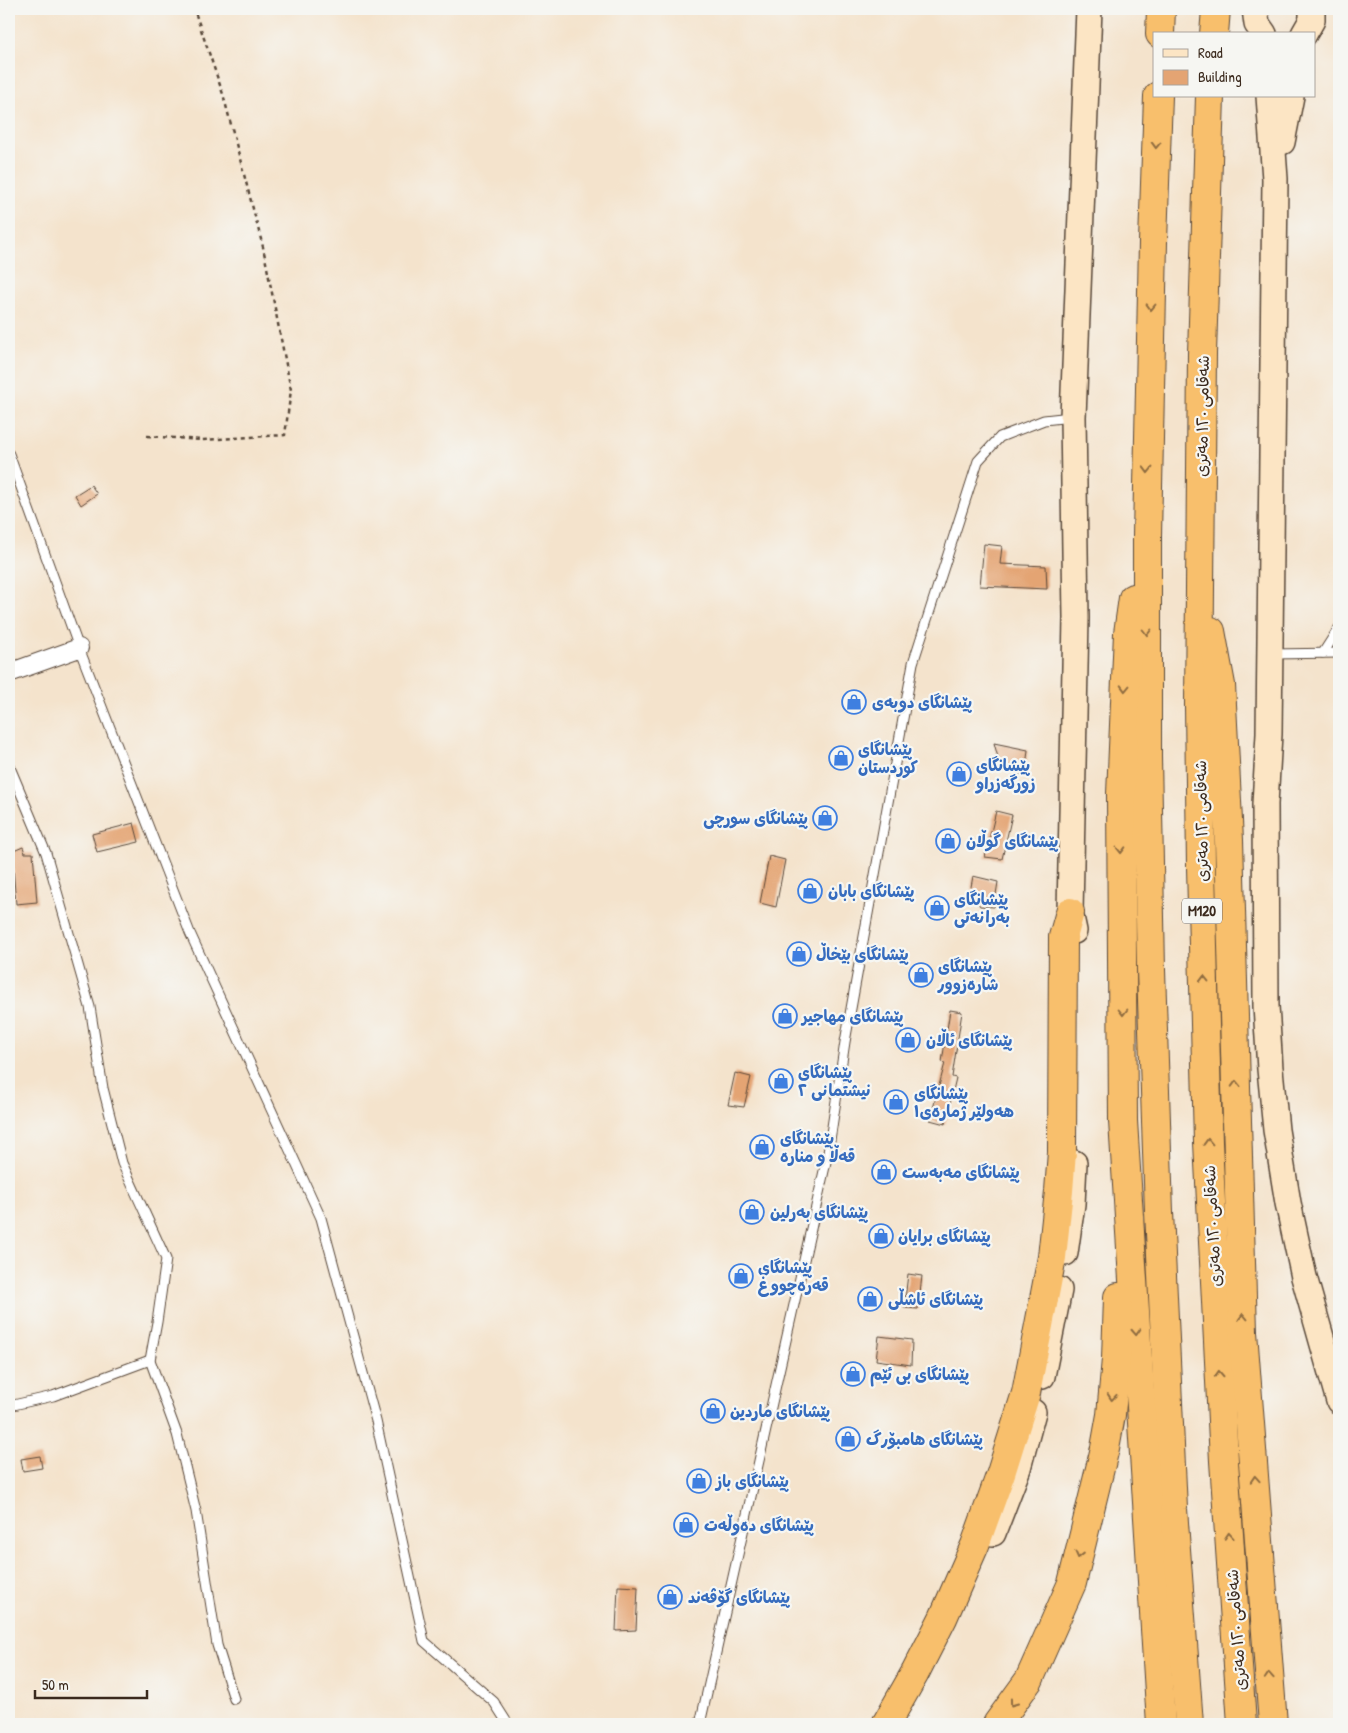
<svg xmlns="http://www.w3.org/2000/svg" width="1348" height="1733" viewBox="0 0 1348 1733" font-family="'Patrick Hand','Playpen Sans Arabic',sans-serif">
<rect width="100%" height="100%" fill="#f6f6f2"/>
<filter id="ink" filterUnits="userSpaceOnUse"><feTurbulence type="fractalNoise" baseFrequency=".02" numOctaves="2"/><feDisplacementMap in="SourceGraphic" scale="10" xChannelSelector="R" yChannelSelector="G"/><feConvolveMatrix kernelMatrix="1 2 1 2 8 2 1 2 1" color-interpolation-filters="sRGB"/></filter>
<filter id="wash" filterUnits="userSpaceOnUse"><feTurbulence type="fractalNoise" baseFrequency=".0096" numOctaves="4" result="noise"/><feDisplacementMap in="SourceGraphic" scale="20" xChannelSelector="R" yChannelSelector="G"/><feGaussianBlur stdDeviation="1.12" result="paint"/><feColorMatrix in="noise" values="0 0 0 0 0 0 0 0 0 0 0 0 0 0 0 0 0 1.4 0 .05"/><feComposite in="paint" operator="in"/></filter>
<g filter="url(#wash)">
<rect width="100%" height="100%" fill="#f4e3cc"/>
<g id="blocks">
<g fill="#e4a473">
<polygon points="91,485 97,494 81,505 75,495"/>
<polygon points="984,544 1002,546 1000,564 1046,566 1047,589 980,586"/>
<polygon points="994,743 1028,750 1025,775 1005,770 999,761"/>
<polygon points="996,811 1012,815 1002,859 985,857"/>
<polygon points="134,823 139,842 97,852 92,834"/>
<polygon points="23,847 25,853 33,853 37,902 16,904 13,867 9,867 9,853"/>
<polygon points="769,856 785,860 776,907 760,903"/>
<polygon points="973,876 998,882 994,907 980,906 975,899 971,887"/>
<polygon points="950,1010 962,1012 952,1077 956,1078 945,1124 930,1120 945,1063 942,1062"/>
<polygon points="735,1073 751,1077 744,1107 728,1105"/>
<polygon points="908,1274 922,1276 918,1309 904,1308"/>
<polygon points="879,1336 912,1340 911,1365 876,1360"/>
<polygon points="40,1456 42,1468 23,1471 21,1459"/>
<polygon points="618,1586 638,1587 636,1630 616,1631"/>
</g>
</g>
</g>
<g filter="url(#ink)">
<use href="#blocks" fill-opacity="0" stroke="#574638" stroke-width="1"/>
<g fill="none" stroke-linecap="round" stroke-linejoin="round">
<g stroke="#574638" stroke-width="11">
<g id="lane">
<polyline points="9,454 79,648 190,933 321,1218 376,1421 424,1641 494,1702 508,1724"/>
<polyline points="1323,653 1339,628"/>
<polyline points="1273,654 1339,653"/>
<polyline points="9,765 46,853 90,1007 103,1088 122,1163 166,1259 157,1322 150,1360 177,1434 196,1511 217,1645 234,1699"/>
<polyline points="9,1406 53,1396 150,1360"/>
<polyline points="700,1724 828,1153 845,1042 913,663 978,461 1000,437 1044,420 1071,417"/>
</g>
</g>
<g stroke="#574638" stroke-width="20">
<polyline id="street" points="9,673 79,648"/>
</g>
<g stroke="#574638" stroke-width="28">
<g id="secondary">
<polyline points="1255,9 1257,24 1264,34"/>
<polyline points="1304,34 1312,20 1312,9"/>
<polyline points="1269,96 1275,179 1269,734 1265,804 1266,1006 1270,1069 1276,1130 1288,1203 1304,1277 1339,1401"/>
<polyline points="1282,142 1291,96"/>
<polyline points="1074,931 1070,912 1076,618 1073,417 1089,9"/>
<polyline points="1065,1253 1072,1204 1074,1163"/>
<polyline points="1042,1376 1059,1290"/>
<polyline points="993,1533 1018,1468 1033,1412"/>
</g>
</g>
<g stroke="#574638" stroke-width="30">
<g id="highway">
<polyline points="1160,34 1161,9"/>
<polyline points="1214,34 1216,9"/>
<polyline points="1158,96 1153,242 1147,536 1147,757 1151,970 1159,1212 1173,1509 1189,1724"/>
<polyline points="1210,96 1202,354 1199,705 1201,867 1208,1142 1224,1461 1242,1724"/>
<polyline points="1133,598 1128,633 1121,794 1123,1121 1161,1724"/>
<polyline points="1211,631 1221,685 1229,840 1243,1332 1273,1724"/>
<polyline points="886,1724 915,1673 943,1618 975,1545 1001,1473 1026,1393 1052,1257 1059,1191 1062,1152 1063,937 1070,912"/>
<polyline points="997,1724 1029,1680 1072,1583 1105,1448 1111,1415 1116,1359 1118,1297"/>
</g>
</g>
<polyline stroke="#574638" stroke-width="2.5" stroke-dasharray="4 4" stroke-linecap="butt" points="147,436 202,440 285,435 291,390 263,247 223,94 194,9"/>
<use href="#lane" stroke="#fff" stroke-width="9"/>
<use href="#street" stroke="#fff" stroke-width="18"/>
<use href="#secondary" stroke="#fce5c4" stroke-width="25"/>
<use href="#highway" stroke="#f8bf6c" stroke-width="28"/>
</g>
<defs><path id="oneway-chevron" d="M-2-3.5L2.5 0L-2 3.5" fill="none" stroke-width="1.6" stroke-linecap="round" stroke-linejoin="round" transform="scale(1.25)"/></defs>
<g stroke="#906d41">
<use href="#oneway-chevron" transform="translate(1156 145) rotate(92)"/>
<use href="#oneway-chevron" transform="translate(1151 307) rotate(91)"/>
<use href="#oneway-chevron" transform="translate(1148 470) rotate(91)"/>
<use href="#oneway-chevron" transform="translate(1147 632) rotate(90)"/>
<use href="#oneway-chevron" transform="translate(1125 688) rotate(92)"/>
<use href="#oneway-chevron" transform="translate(1121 850) rotate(89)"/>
<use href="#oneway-chevron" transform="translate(1204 979) rotate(-91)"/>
<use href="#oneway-chevron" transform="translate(1123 1012) rotate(90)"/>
<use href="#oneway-chevron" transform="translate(1236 1084) rotate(-92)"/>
<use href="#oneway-chevron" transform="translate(1208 1142) rotate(-92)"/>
<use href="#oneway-chevron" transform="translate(1243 1317) rotate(-92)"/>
<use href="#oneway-chevron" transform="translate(1136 1332) rotate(87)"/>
<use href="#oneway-chevron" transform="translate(1219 1374) rotate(-93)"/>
<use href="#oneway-chevron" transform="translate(1112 1397) rotate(95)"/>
<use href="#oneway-chevron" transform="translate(1255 1479) rotate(-94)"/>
<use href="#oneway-chevron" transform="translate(1229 1536) rotate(-94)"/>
<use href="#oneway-chevron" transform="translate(1079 1555) rotate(104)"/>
<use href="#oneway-chevron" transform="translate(1269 1676) rotate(-94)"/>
<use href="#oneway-chevron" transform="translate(1013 1703) rotate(126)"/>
</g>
</g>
<defs>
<g id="shop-ring" transform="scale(1.25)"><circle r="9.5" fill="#f6f6f2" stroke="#3f7fe0" stroke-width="1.5"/><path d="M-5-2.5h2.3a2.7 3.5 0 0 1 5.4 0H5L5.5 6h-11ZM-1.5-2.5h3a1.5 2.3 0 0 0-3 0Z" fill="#3f7fe0"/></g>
</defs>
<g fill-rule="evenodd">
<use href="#shop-ring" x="854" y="702"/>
<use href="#shop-ring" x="841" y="758"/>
<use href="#shop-ring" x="959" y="774"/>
<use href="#shop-ring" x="825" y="818"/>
<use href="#shop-ring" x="948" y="841"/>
<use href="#shop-ring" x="810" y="891"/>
<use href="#shop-ring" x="937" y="908"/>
<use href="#shop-ring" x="799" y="954"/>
<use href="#shop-ring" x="921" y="975"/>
<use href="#shop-ring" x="785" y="1016"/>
<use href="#shop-ring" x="908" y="1040"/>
<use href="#shop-ring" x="781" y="1081"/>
<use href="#shop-ring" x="896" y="1102"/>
<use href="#shop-ring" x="762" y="1147"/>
<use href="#shop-ring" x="884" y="1172"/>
<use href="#shop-ring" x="752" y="1212"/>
<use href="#shop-ring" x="881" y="1236"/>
<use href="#shop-ring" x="741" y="1276"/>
<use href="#shop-ring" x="870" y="1299"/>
<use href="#shop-ring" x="853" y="1374"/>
<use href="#shop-ring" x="713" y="1411"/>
<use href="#shop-ring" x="848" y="1439"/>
<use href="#shop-ring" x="699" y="1481"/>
<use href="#shop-ring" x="686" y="1525"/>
<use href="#shop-ring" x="670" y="1597"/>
</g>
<g text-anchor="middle" stroke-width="4.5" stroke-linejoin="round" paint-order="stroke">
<rect fill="#f6f6f2" stroke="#73675e" stroke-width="1" x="1182" y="898.5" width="40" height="25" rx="4"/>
<g font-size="15" font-weight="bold" fill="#3b2a1e">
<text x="1202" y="916">M120</text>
</g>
<g font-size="16" fill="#3b2a1e" stroke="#f6f6f2">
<text transform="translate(1202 416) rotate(-89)" y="6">شەقامی ١٢٠ مەتری</text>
<text transform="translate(1201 821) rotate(-91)" y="6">شەقامی ١٢٠ مەتری</text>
<text transform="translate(1212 1226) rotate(-93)" y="6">شەقامی ١٢٠ مەتری</text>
<text transform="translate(1236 1630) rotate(-94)" y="6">شەقامی ١٢٠ مەتری</text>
</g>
<g font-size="16" font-weight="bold" fill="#366cbe" stroke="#f6f6f2" text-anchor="start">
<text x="872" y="708">پێشانگای دوبەی</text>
<text x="858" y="755">پێشانگای<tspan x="858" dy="18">کوردستان</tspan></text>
<text x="976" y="771">پێشانگای<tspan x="976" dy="18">زورگەزراو</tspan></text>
<text x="808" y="824" text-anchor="end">پێشانگای سورچی</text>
<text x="966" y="847">پێشانگای گوڵان</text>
<text x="828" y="897">پێشانگای بابان</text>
<text x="954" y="905">پێشانگای<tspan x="954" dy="18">بەرانەتی</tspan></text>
<text x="816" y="960">پێشانگای بێخاڵ</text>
<text x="938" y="972">پێشانگای<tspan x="938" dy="18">شارەزوور</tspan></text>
<text x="802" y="1022">پێشانگای مهاجیر</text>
<text x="926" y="1046">پێشانگای ئاڵان</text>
<text x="798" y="1078">پێشانگای<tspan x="798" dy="18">نیشتمانی ٢</tspan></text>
<text x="914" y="1099">پێشانگای<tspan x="914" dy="18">هەولێر ژمارەی١</tspan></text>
<text x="780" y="1144">پێشانگای<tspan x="780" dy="18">قەڵا و منارە</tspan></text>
<text x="902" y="1178">پێشانگای مەبەست</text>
<text x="770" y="1218">پێشانگای بەرلین</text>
<text x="898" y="1242">پێشانگای برایان</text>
<text x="758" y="1273">پێشانگای<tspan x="758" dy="18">قەرەچووغ</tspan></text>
<text x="888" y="1305">پێشانگای ئاشڵی</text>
<text x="870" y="1380">پێشانگای بی ئێم</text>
<text x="730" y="1417">پێشانگای ماردين</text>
<text x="866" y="1445">پێشانگای هامبۆرگ</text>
<text x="716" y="1487">پێشانگای باز</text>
<text x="704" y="1531">پێشانگای دەوڵەت</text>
<text x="688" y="1603">پێشانگای گۆڤەند</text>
</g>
</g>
<rect width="1348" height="1733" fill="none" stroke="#f6f6f2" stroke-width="30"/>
<rect x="1153" y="32" width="162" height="65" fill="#f6f6f2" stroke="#aba49d"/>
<rect x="1163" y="49" width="25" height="8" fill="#fce5c4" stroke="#aba49d"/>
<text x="1198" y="58" font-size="15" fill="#3b2a1e">Road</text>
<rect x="1163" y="70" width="25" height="15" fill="#e4a473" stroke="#aba49d"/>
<text x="1198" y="82" font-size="15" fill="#3b2a1e">Building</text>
<path d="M35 1690v8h112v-8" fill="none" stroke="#3b2a1e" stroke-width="2.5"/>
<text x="42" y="1690" font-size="15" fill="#3b2a1e" stroke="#f6f6f2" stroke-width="4" paint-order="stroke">50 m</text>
</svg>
